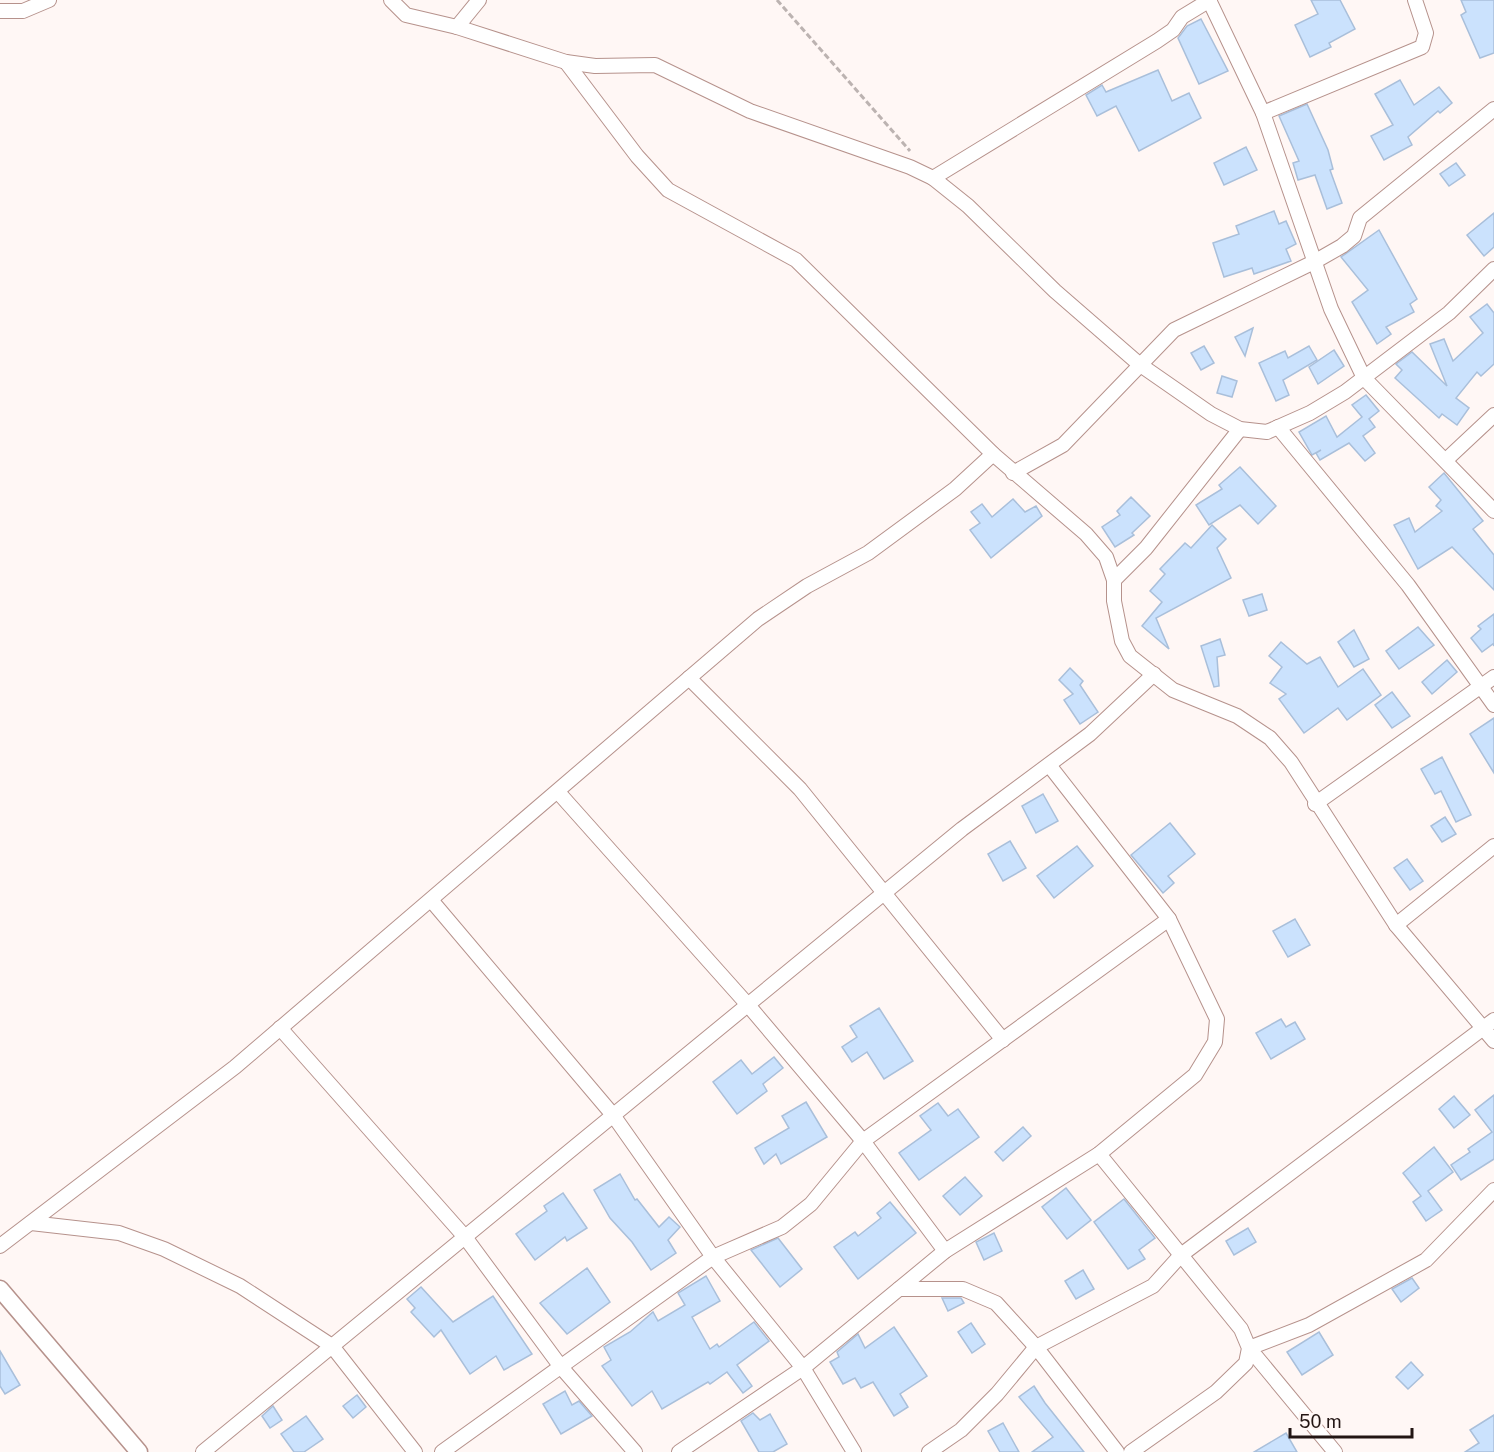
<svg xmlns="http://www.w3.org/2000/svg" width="1494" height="1452" viewBox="0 0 1494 1452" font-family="'Public Sans',sans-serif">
<rect width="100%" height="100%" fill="#fff7f5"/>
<g fill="#cbe2fd" stroke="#a9bfda" stroke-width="1.5">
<polygon points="1311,0 1340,0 1355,29 1329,43 1331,47 1310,57 1295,25 1318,14"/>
<polygon points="1461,0 1494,0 1494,53 1480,58 1461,15 1466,12"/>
<polygon points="1201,19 1228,71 1199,84 1178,38 1187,26"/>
<polygon points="1158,70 1172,101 1189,93 1201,118 1139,151 1116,106 1097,116 1086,95 1102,85 1106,92"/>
<polygon points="1400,80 1414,105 1439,87 1452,103 1440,113 1438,111 1408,137 1412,145 1384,160 1371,136 1393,125 1375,94"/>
<polygon points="1307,104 1328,150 1333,169 1330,170 1342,203 1327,209 1315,175 1298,180 1293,163 1299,161 1279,116"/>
<polygon points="1246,147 1257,170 1224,185 1214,163"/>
<polygon points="1456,163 1465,175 1449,186 1440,174"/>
<polygon points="1274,211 1279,224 1286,221 1296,244 1286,249 1291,261 1254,274 1252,268 1224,277 1213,243 1239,234 1236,226"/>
<polygon points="1494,213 1494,247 1484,256 1467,235"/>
<polygon points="1379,230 1417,299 1410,304 1414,312 1386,327 1391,334 1377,344 1352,302 1368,290 1341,257"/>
<polygon points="1487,304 1494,313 1494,364 1481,376 1477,372 1456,398 1469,408 1457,425 1442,414 1439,418 1395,378 1402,370 1396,364 1412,352 1447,386 1430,344 1444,339 1453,361 1483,333 1470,317"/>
<polygon points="1253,328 1245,356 1235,337"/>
<polygon points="1204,346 1214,363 1201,370 1191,353"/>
<polygon points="1309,346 1317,360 1283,380 1289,395 1276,401 1259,363 1285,351 1288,358"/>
<polygon points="1334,350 1344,366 1318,384 1309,367"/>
<polygon points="1222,376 1237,381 1232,397 1217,393"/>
<polygon points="1366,395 1379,411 1369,419 1375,427 1363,436 1375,453 1365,461 1349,443 1320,460 1316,453 1321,450 1312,455 1299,432 1326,416 1337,437 1362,417 1352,405"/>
<polygon points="1240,467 1276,506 1258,524 1240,505 1209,525 1196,505 1222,489 1219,485"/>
<polygon points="1444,473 1483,521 1473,529 1494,555 1494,590 1452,547 1418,569 1394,525 1409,518 1415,532 1442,511 1436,506 1441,500 1429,487"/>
<polygon points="1131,497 1150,516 1132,533 1134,535 1115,547 1102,527 1120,515 1117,511"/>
<polygon points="1013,499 1025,512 1036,506 1042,516 991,558 970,530 980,523 971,512 982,504 992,517"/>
<polygon points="1212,525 1226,539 1217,548 1231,578 1156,618 1169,649 1142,626 1162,602 1150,591 1165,574 1160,569 1185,543 1191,548"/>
<polygon points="1262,594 1267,610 1249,616 1243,600"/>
<polygon points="1494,614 1494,646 1493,644 1482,652 1471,638 1481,629 1478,626"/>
<polygon points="1418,627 1434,645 1399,669 1386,651"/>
<polygon points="1354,630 1369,659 1354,667 1338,642"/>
<polygon points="1220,639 1225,655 1217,657 1219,686 1214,687 1201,646"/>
<polygon points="1281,642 1307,664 1320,657 1338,687 1363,669 1381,695 1347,720 1338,708 1304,733 1279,699 1286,694 1270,683 1282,667 1269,656"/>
<polygon points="1447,660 1457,672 1432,694 1422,682"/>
<polygon points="1070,668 1083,681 1080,685 1098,712 1080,724 1064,700 1073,694 1059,680"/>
<polygon points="1392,692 1410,716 1392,728 1375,705"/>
<polygon points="1494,718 1494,773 1470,734"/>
<polygon points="1442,757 1471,815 1456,822 1441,791 1435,794 1421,769"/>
<polygon points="1043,794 1058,821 1036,833 1022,806"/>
<polygon points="1445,817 1456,834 1442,842 1431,826"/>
<polygon points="1170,823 1195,854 1168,876 1174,883 1163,893 1131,855"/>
<polygon points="1010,841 1026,868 1003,881 988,854"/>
<polygon points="1077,846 1093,866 1054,898 1037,876"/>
<polygon points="1407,859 1423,881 1410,890 1394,868"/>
<polygon points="1295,919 1310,945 1288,957 1273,931"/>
<polygon points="879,1008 913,1061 884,1079 867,1052 852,1062 842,1047 857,1037 850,1026"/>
<polygon points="1281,1019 1286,1027 1295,1022 1305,1039 1271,1059 1256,1033"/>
<polygon points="774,1057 783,1068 763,1084 767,1091 737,1114 713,1082 741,1060 752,1074"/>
<polygon points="1494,1095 1494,1159 1461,1180 1451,1165 1470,1152 1468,1149 1492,1132 1475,1110"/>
<polygon points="1454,1096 1470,1115 1454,1128 1439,1109"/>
<polygon points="806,1102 827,1137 781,1164 776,1154 764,1164 755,1148 789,1128 782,1116"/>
<polygon points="938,1103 948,1116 958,1109 979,1137 919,1180 899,1153 931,1130 920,1116"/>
<polygon points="1023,1127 1031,1136 1003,1161 995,1152"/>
<polygon points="1434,1147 1453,1172 1428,1191 1442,1210 1426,1221 1413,1202 1421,1196 1403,1173"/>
<polygon points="620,1174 635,1200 637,1199 659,1227 669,1217 680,1227 668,1240 676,1253 651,1270 632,1242 610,1218 594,1190"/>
<polygon points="965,1177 982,1196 960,1215 943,1196"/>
<polygon points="1066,1188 1091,1220 1067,1239 1042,1207"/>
<polygon points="563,1193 587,1228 567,1241 565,1237 535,1260 516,1234 547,1211 544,1206"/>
<polygon points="1124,1199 1155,1238 1139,1250 1145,1259 1128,1269 1094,1222"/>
<polygon points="890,1202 916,1233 858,1279 834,1247 855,1232 858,1236 881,1218 877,1213"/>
<polygon points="1248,1228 1256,1242 1234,1255 1226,1241"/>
<polygon points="994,1233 1002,1251 984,1260 976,1242"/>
<polygon points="778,1238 802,1269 780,1287 751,1250"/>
<polygon points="587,1268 610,1302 567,1334 540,1303"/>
<polygon points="1083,1270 1094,1289 1076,1299 1065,1281"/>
<polygon points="706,1276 720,1301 692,1317 710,1349 717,1344 719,1347 754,1322 769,1341 737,1365 752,1386 743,1393 727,1372 710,1384 708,1382 662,1409 652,1391 632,1406 602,1366 611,1360 604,1347 630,1332 653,1312 658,1321 685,1305 678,1293"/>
<polygon points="1412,1278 1419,1288 1401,1302 1392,1289"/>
<polygon points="421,1287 453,1322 493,1296 532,1354 504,1370 496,1356 470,1374 441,1330 434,1337 411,1312 415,1308 407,1299"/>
<polygon points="942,1298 961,1298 964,1303 948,1311"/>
<polygon points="971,1323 985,1344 972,1353 958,1332"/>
<polygon points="894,1327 927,1376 900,1394 908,1407 894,1416 873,1382 861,1388 855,1378 843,1384 830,1362 839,1357 837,1352 858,1334 865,1348"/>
<polygon points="1319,1332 1333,1355 1302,1375 1287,1352"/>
<polygon points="0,1351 20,1385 5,1394 0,1386"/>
<polygon points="1411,1362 1423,1375 1408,1389 1396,1377"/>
<polygon points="1034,1386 1045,1403 1084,1452 1032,1452 1053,1437 1019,1397"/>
<polygon points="565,1391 572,1405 579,1401 592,1416 561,1434 543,1404"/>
<polygon points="357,1395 366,1407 353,1418 343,1406"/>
<polygon points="273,1406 282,1420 270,1428 262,1416"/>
<polygon points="753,1413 760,1420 770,1414 787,1444 773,1452 759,1452 741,1421"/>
<polygon points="1494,1415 1494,1452 1465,1452 1479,1443 1470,1430"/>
<polygon points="306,1416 323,1439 304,1452 294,1452 281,1434"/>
<polygon points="1003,1423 1019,1452 1000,1452 988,1431"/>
<polygon points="1286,1433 1297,1452 1254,1452"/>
</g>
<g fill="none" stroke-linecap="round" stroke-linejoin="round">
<g stroke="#b6928c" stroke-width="16">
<g id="minor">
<polyline points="391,0 406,15 457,27 566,62 595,66 655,65 750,111 910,167 933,178 968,206 1055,291 1139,364 1211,414 1240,429 1267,432 1310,413 1345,392 1449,313 1494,269"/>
<polyline points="1209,0 1263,113 1331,309 1364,378 1494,511"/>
<polyline points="0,11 23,11 49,0"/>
<polyline points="457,27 479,0"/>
<polyline points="566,62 637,156 668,190 796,260 993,454 1086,534 1106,557 1114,580 1114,601 1122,641 1130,656 1173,690 1237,716 1270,738 1291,762 1396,925 1494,1041"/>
<polyline points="1263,113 1422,47 1426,33 1415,0"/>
<polyline points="933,178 1157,41 1173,30 1182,17 1210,0"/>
<polyline points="1278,427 1408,585 1494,705"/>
<polyline points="1446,460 1494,415"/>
<polyline points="1013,473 1063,445 1174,330 1314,262 1342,246 1354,236 1360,218 1494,109"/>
<polyline points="1114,580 1146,548 1240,429"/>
<polyline points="689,678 800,789 1003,1040"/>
<polyline points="558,792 748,1005 863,1141 945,1251"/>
<polyline points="1315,804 1494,677"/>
<polyline points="431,900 613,1115 713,1257 803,1368 854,1452"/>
<polyline points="1396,925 1494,846"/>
<polyline points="280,1028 465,1237 561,1367 635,1452"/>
<polyline points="1099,1154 1241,1329 1249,1348 1246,1363 1216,1392 1131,1452"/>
<polyline points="31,1223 119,1233 164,1249 240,1286 332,1346 415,1452"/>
<polyline points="0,1246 235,1067 758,619 807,586 868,553 955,489 993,454"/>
<polyline points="899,1289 963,1289 996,1303 1036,1347 1117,1452"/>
<polyline points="203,1452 962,829 1090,734 1154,674"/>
<polyline points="442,1452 713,1257 782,1227 811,1204 863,1141 1169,919"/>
<polyline points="679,1452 803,1368 945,1251 1099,1154 1195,1075 1215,1042 1217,1019 1169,919 1049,765"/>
<polyline points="929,1452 961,1430 997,1394 1036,1347 1153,1286 1181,1255 1494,1020"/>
<polyline points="1335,1452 1249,1348 1309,1325 1426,1260 1494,1190"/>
</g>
</g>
<g stroke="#b6928c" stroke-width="19">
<polyline id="tertiary" points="0,1289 139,1452"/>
</g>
<polyline stroke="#bcb3b1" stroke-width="3" stroke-dasharray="6 3" stroke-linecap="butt" points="777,0 910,151"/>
<use href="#minor" stroke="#fff" stroke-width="14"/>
<use href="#tertiary" stroke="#fff" stroke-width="16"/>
</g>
<path d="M1290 1428v9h122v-9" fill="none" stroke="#221513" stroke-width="3"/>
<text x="1299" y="1428" font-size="18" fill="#221513" stroke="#fff7f5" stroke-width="4.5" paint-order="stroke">50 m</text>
</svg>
